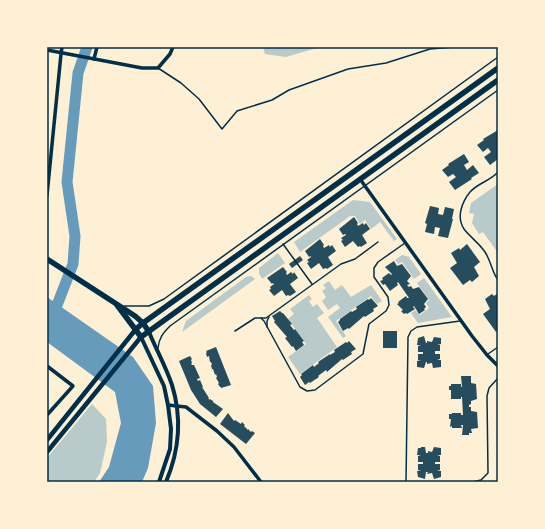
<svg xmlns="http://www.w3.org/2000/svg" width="545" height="529" viewBox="0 0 545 529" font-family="'Varela Round',sans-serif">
<rect width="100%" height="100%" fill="#fdf0d5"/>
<g fill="#b9caca">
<polygon points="263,47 320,47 286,57 265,54"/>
<polygon points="498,184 498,253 483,232 479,234 472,223 474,214 469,213 471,203"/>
<polygon points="353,200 370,202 397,239 394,241 380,222 371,229 365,220 360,224 355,216 350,216 300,252 294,242"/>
<polygon points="278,253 285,263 262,279 259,273 259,268"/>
<polygon points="402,255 409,257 421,274 414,279 402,262 398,264 395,260"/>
<polygon points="251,276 255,279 182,332 186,321 246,277"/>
<polygon points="424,278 452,317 418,323 411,313 415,310 420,315 429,308 426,303 429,300 417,283"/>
<polygon points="329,281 335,290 342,285 351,297 371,285 382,301 377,304 371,296 336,321 346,336 343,338 328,317 340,308 337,304 328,310 322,301 326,297 322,291 326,288 323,285"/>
<polygon points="309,295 312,299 309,301 313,307 317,304 324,313 317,318 337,347 300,374 288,357 306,344 288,319 294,314 290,309"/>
<polygon points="92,404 106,419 107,442 100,473 94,482 47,482 47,458"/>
</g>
<polygon fill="#669bbc" points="47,297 133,357 153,386 156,423 148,468 142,482 99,482 109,467 121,423 115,392 47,342"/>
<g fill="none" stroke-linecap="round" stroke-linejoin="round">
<polyline stroke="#669bbc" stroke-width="11" points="52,318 73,264 75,236 67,182 78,73 87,47"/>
</g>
<g fill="#264d5e">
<polygon points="498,130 498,159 490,165 484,157 491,152 488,148 483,152 477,145 484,140 483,139"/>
<polygon points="464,154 469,162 464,165 467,170 473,165 479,173 471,178 472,179 455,190 449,182 456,177 453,174 448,177 442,170 449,165 448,164"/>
<polygon points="430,206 439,208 438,214 443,215 445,207 454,209 452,219 453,219 448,238 438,236 440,228 435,227 434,234 425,232 427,224 425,223"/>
<polygon points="354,217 358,223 357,224 358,226 363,223 364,225 366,223 370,229 362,235 367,243 361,247 360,246 358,247 353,241 345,247 341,241 343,240 341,238 346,235 345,234 343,235 339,229"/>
<polygon points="320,239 324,245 323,246 324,248 329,245 330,247 332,245 336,251 328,257 333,265 327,269 326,268 323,269 319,263 311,269 307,263 309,262 307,260 311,257 311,256 309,257 305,251"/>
<polygon points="467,244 480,262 474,267 479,276 472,282 470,280 463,285 450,268 457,263 451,253 459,248 460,250"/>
<polygon points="300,256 303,260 292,268 289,264"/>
<polygon points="394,261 397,266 402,264 411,276 407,281 410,284 407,285 409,287 411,286 413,289 419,287 428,299 424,304 426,307 424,309 425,310 419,314 414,306 413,307 415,309 407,314 406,313 404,314 401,311 403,310 397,304 399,303 398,302 406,296 407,298 409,298 398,282 397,283 398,285 390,291 385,284 383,285 380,281 383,280 382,278 389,273 391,275 392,274 385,267"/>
<polygon points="283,267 287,272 286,273 287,275 291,272 293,274 294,272 298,278 290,284 296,292 290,296 288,295 286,296 282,290 274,296 269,290 271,289 270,287 274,284 273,283 272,284 267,278"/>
<polygon points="498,293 498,330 496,332 483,314 490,309 485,299 492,294 494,296"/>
<polygon points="371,298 378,306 373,309 374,311 365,317 364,316 349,329 348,328 343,331 338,322 340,320 340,319 351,311 352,312 357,309 356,307 368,299 369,300"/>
<polygon points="280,311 282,313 283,313 292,324 290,325 294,330 295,329 304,341 302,342 304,345 296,351 293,346 292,347 285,338 287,337 274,322 275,321 272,316"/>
<rect x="383" y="331" width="14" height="17"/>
<polygon points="424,336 426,343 427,343 427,341 432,342 434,337 441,338 441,344 437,345 440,345 440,351 435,351 435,354 440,354 440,359 437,360 441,360 441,367 433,368 432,363 427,364 427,362 426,362 424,368 417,367 417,361 421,360 418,360 418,354 423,354 423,352 418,352 418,346 421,345 417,345 418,338"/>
<polygon points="349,341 356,349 351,352 352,354 343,360 342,359 327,372 326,370 318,376 319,377 310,383 309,382 305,385 300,377 302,375 301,374 313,365 314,367 319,363 318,362 330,354 330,355 335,352 334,350 346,342 347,343"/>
<polygon points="216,347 231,385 221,388 221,387 220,387 218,384 219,383 216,378 217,377 216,374 215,375 213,369 212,369 211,365 212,365 211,362 210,362 209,356 207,357 206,353 207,352 206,351"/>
<polygon points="190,356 192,359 191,360 192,363 191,364 192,365 194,365 200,378 197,379 198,381 200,380 203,387 202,387 209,398 208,398 210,400 210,399 213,401 213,402 223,409 216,417 200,404 191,390 179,361"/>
<polygon points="461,376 471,376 471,383 476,384 477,399 471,401 471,404 469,405 469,407 471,407 471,411 477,412 478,428 471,429 472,433 469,433 469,435 462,435 463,425 461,425 462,428 452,428 452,426 450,427 451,419 449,419 449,414 452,414 452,413 461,413 461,415 463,415 462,397 461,397 461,399 451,399 451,390 449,390 449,386 451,386 451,384 461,384 461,387 462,387"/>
<polygon points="228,413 234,421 235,420 241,424 242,422 245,425 244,426 248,430 248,429 251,432 252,431 255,433 246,444 220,424"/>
<polygon points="421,447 425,447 426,453 428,453 428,451 432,452 434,447 441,448 441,455 437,455 440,456 440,462 435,462 435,464 440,464 440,470 437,471 441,471 441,477 434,479 432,473 427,474 428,472 426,472 425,479 418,477 417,471 421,471 418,470 418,464 423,464 423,462 418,462 418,456 421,455 417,455 418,448 421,448"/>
</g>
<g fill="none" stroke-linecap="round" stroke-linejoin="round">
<g stroke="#003049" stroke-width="1.5">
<polyline points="158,68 181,83 199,99 222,129 237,111 272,100 289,90 348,69 386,63 430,49 454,47"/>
<path d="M498 172C490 181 478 183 470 192 462 202 456 217 464 229 470 237 479 243 485 252 491 261 492 272 498 280"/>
<polyline points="283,244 312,284"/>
<polyline points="124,306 149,306 164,299 498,57"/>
<polyline points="261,318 264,321 300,387 307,391 315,390 363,354 369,324 386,311 389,305 388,297 374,277 374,268 378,262 405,243"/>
<polyline points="267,327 267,321 269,317"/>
<polyline points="235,331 255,318 266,318 341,264 355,259 378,242"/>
<path d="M158 348C159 338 163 333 170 326L498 90"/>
<polyline points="488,354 498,347"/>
<polyline points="406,482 408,337 411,331 417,327 460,321"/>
<polyline points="472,482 481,480 488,473 487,396 489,388 498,378"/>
</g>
<g stroke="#003049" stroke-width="3.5">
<polyline points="47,50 142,68 158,68 170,54 173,47"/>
<polyline points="94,59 97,47"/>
<polyline points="360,179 472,336 487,355 498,366"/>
<polyline points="47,195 61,54 62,47"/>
<polyline points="47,366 73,386 47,415"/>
<polyline points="168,405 186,407 217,431 234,447 261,482"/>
</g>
<g stroke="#003049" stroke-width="4">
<path d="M149 332C156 349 166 367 172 385 182 417 179 451 166 482"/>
<polyline points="141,337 164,386 168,405 171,429 170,449 159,482"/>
</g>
<g stroke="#003049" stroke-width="4.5">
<polyline points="47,440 136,329"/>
<polyline points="47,452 141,337"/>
</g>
<g stroke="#003049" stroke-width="5.5">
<polyline points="47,259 135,316 143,323 149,332"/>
<polyline points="117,305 141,337 498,80"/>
<polyline points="136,329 143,323 498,68"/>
</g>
</g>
<rect width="545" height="529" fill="none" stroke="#fdf0d5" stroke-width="96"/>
<rect x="48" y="48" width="449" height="433" fill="none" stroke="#003049" stroke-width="1.5"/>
</svg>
